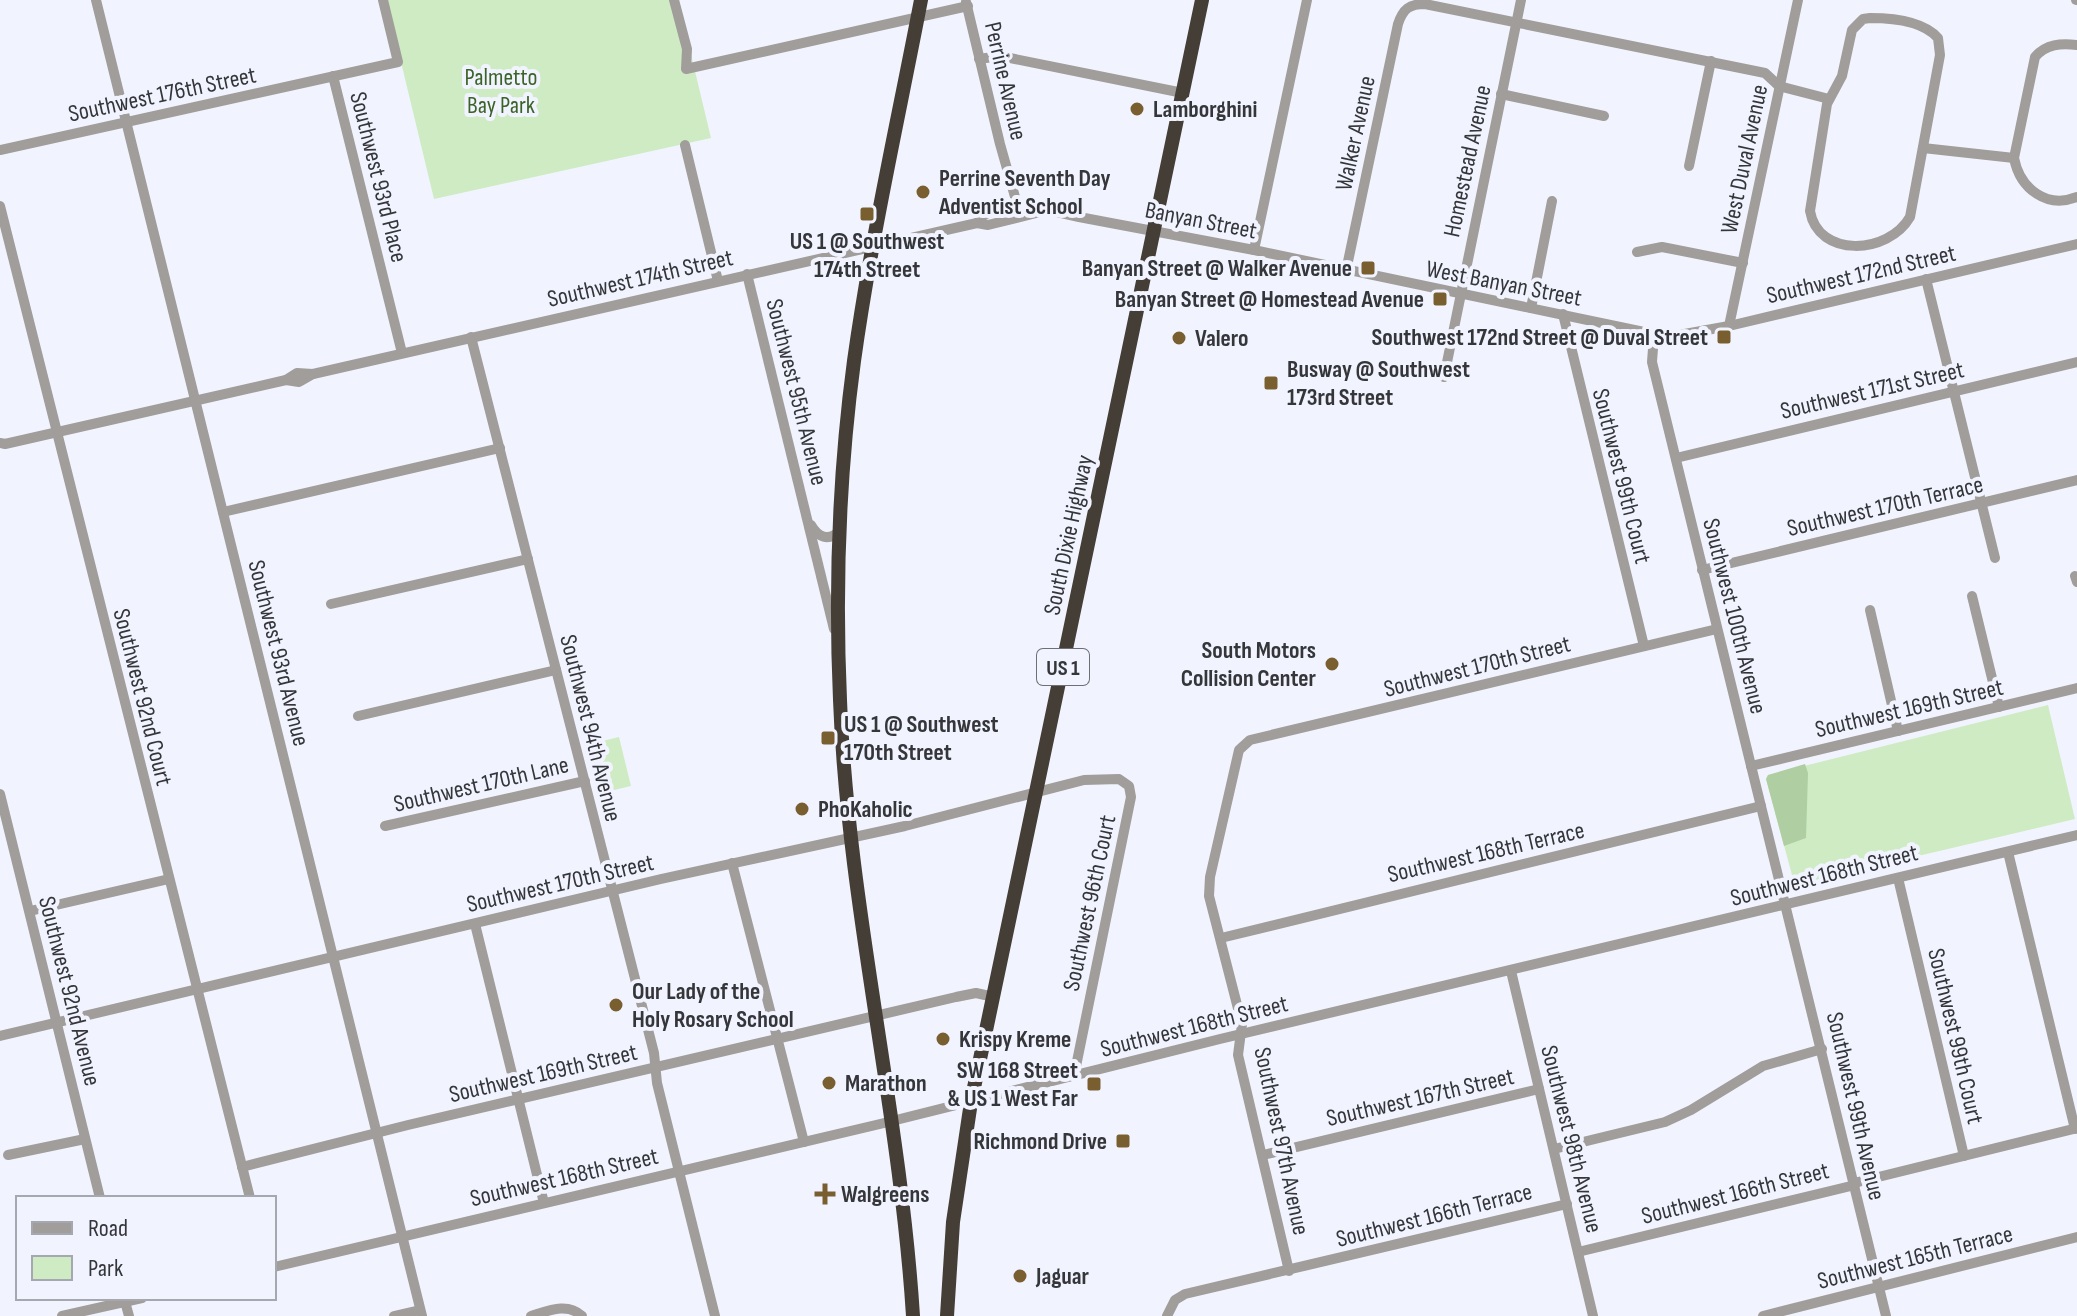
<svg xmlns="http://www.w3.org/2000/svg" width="2077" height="1316" viewBox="0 0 2077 1316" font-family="'Sofia Sans Condensed',sans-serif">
<rect width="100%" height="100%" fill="#f1f4ff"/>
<g fill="#cfebc3">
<polygon points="386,0 678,0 711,138 434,199"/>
<polygon points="2048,705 2075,819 1799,884 1792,875 1766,779 1768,775"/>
<polygon points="619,737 631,786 606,792 594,743"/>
</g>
<polygon fill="#afcea1" points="1805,764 1808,773 1806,838 1784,846 1766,779 1768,775"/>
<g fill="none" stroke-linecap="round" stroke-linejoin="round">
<g stroke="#a19d9a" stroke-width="10">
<polyline points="96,0 422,1316"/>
<polyline points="674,0 687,49 686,69 968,6"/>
<polyline points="2076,0 2077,0"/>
<polyline points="966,2 1000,144 1019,211"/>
<path d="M1870 18C1891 18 1923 21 1938 38L1940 55 1910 217C1888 255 1818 258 1810 211L1827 104 1842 76 1852 30 1863 19Z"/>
<path d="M2077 45C2061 43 2046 44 2035 57L2014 158C2020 189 2047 209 2077 197"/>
<polyline points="979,59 1000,56 1183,93"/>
<polyline points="333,76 402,353"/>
<polyline points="1501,94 1604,116"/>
<polyline points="685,145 718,281"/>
<polyline points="1923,148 2014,158"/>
<polyline points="0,150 398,62 383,0"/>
<polyline points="1689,166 1711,61"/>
<polyline points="0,206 250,1198"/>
<polyline points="1048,210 988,225 977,223 984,215 1001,208 1034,204 1044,206 1048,210 1079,217 1254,250 1668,337 1729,326 2077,244"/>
<polyline points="1254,250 1307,0"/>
<polyline points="1637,252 1662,247 1743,263"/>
<path d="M1346 271 1398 24C1403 9 1409 4 1425 4L1765 73 1779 86 1829 99"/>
<polyline points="747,274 834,629"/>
<polyline points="1926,279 1995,558"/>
<polyline points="1531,308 1552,201"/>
<polyline points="1563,314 1644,646"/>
<polyline points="1729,326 1798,0"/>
<polyline points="1654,335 1652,362 1886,1316"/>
<polyline points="471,337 654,1053 657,1083 715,1316"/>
<polyline points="1444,377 1521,0"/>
<polyline points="286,380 299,382 313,374"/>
<polyline points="0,443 5,444 286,380 297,373 313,374 977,223"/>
<polyline points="1676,458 2077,362"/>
<polyline points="223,512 500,448"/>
<path d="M811 525C818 537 828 542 840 531"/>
<polyline points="1702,570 2077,480"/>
<polyline points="2075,576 2077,582"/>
<polyline points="1972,596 1999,707"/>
<polyline points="331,604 528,559"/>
<polyline points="1870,610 1898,731"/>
<polyline points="358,716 556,670"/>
<polyline points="1751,766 2077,688"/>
<polyline points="0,794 100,1198"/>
<polyline points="385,826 585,781"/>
<polyline points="2008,852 2075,1129"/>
<polyline points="732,863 804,1142"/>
<polyline points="1898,878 1964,1156"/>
<polyline points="30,911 169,879"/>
<polyline points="475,924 544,1203"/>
<polyline points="1221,938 1761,806"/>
<polyline points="1511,971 1593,1316"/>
<polyline points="0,1036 661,879 905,826 1084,780 1119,779 1129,786 1131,797 1074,1076"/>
<polyline points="1554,1149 1665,1122 1691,1110 1763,1066 1822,1049"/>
<polyline points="8,1155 85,1139"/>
<polyline points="1263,1155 1539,1089"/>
<polyline points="242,1167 408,1125 956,997 976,993 994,997"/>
<polyline points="1854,1183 2077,1128"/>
<polyline points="1578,1252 1855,1185"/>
<polyline points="274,1267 880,1124 1220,1039 2077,835"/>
<polyline points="1289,1271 1238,1055 1242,1024 1209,896 1210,877 1239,750 1250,740 1717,629"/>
<polyline points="124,1298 129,1316"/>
<polyline points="62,1316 142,1298"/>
<polyline points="394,1316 420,1310"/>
<path d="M531 1316C548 1311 567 1302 582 1316"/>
<polyline points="1167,1316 1175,1300 1185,1294 1567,1204"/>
<polyline points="1763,1316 2077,1237"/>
</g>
<g stroke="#453e37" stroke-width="14">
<path d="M913 1316C900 1109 848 908 840 700 835 588 839 473 854 361 871 239 898 120 921 0"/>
<polyline points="947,1316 953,1222 971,1102 1202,0"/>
</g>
</g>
<g fill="#795e30" stroke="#f1f4ff" stroke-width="3">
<circle cx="1137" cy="109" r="8"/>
<circle cx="923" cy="192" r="8"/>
<rect x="859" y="206" width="16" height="16" rx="4"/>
<rect x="1360" y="260" width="16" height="16" rx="4"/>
<rect x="1432" y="291" width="16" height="16" rx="4"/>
<rect x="1716" y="329" width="16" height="16" rx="4"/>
<circle cx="1179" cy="338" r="8"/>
<rect x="1263" y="375" width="16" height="16" rx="4"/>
<circle cx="1332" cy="664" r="8"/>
<rect x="820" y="730" width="16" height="16" rx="4"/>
<circle cx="802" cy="809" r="8"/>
<circle cx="616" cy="1005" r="8"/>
<circle cx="943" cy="1039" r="8"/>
<circle cx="829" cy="1083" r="8"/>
<rect x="1086" y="1076" width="16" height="16" rx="4"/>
<rect x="1115" y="1133" width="16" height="16" rx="4"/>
<path d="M821 1182h8v8h8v8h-8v8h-8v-8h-8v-8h8z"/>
<circle cx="1020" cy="1276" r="8"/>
</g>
<g text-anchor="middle" stroke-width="8" stroke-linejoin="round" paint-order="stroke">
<rect fill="#f1f4ff" stroke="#6d6f75" stroke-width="2" x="1037" y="649" width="52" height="36" rx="6"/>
<g font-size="22" font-weight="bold" fill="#35363a">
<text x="1063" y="675">US 1</text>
</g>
<g font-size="24" fill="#3c6327" stroke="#f1f4ff">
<text x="501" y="85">Palmetto<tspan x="501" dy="28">Bay Park</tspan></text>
</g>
<g font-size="24" fill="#35363a" stroke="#f1f4ff">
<text transform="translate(1006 81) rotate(77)" y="8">Perrine Avenue</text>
<text transform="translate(162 94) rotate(-12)" y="8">Southwest 176th Street</text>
<text transform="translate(1355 133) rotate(-78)" y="8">Walker Avenue</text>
<text transform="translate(1744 159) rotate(-78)" y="8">West Duval Avenue</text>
<text transform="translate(1467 161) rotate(-78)" y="8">Homestead Avenue</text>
<text transform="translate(379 177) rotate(76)" y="8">Southwest 93rd Place</text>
<text transform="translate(1201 220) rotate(11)" y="8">Banyan Street</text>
<text transform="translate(1861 274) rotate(-13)" y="8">Southwest 172nd Street</text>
<text transform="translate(640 278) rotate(-13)" y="8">Southwest 174th Street</text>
<text transform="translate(1504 283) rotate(11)" y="8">West Banyan Street</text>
<text transform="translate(1872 390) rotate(-13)" y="8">Southwest 171st Street</text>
<text transform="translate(797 392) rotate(76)" y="8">Southwest 95th Avenue</text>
<text transform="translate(1622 476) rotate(76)" y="8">Southwest 99th Court</text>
<text transform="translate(1885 506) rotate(-13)" y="8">Southwest 170th Terrace</text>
<text transform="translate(1068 535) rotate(-78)" y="8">South Dixie Highway</text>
<text transform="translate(1735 616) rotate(76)" y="8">Southwest 100th Avenue</text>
<text transform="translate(279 653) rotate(76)" y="8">Southwest 93rd Avenue</text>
<text transform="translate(1477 666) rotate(-14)" y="8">Southwest 170th Street</text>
<text transform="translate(143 697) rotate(76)" y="8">Southwest 92nd Court</text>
<text transform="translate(1909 708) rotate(-13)" y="8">Southwest 169th Street</text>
<text transform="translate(591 728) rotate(76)" y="8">Southwest 94th Avenue</text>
<text transform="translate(481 784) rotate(-13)" y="8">Southwest 170th Lane</text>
<text transform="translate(1486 852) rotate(-13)" y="8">Southwest 168th Terrace</text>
<text transform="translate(1824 875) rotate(-14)" y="8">Southwest 168th Street</text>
<text transform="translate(560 883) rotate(-13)" y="8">Southwest 170th Street</text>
<text transform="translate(1089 903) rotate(-78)" y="8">Southwest 96th Court</text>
<text transform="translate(70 991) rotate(76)" y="8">Southwest 92nd Avenue</text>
<text transform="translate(1194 1026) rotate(-14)" y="8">Southwest 168th Street</text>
<text transform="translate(1956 1036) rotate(77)" y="8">Southwest 99th Court</text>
<text transform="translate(543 1073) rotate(-13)" y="8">Southwest 169th Street</text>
<text transform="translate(1420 1097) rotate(-13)" y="8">Southwest 167th Street</text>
<text transform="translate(1856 1106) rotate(77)" y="8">Southwest 99th Avenue</text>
<text transform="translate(1572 1139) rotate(76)" y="8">Southwest 98th Avenue</text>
<text transform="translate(1282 1141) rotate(78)" y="8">Southwest 97th Avenue</text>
<text transform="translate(564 1177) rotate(-13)" y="8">Southwest 168th Street</text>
<text transform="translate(1735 1193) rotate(-14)" y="8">Southwest 166th Street</text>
<text transform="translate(1434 1215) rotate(-14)" y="8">Southwest 166th Terrace</text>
<text transform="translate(1915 1257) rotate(-14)" y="8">Southwest 165th Terrace</text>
</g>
<g font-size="24" font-weight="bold" fill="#35363a" stroke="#f1f4ff" text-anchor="start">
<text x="1153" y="117">Lamborghini</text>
<text x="939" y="186">Perrine Seventh Day<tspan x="939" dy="28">Adventist School</tspan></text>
<text x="867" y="249" text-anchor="middle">US 1 @ Southwest<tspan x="867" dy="28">174th Street</tspan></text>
<text x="1352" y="276" text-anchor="end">Banyan Street @ Walker Avenue</text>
<text x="1424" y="307" text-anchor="end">Banyan Street @ Homestead Avenue</text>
<text x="1708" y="345" text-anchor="end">Southwest 172nd Street @ Duval Street</text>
<text x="1195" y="346">Valero</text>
<text x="1287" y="377">Busway @ Southwest<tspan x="1287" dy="28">173rd Street</tspan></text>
<text x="1316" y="658" text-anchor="end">South Motors<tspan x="1316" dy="28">Collision Center</tspan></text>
<text x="844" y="732">US 1 @ Southwest<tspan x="844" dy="28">170th Street</tspan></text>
<text x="818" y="817">PhoKaholic</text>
<text x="632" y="999">Our Lady of the<tspan x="632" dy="28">Holy Rosary School</tspan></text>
<text x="959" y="1047">Krispy Kreme</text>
<text x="1078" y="1078" text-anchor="end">SW 168 Street<tspan x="1078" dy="28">&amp; US 1 West Far</tspan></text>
<text x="845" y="1091">Marathon</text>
<text x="1107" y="1149" text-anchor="end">Richmond Drive</text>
<text x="841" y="1202">Walgreens</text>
<text x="1036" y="1284">Jaguar</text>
</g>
</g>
<rect x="16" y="1196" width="260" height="104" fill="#f1f4ff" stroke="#a6a8b0" stroke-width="2"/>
<rect x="32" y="1222" width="40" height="12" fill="#a19d9a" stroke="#a6a8b0" stroke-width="2"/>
<text x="88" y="1236" font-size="24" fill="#35363a">Road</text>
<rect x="32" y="1256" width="40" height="24" fill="#cfebc3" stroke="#a6a8b0" stroke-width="2"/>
<text x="88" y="1276" font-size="24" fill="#35363a">Park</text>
</svg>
